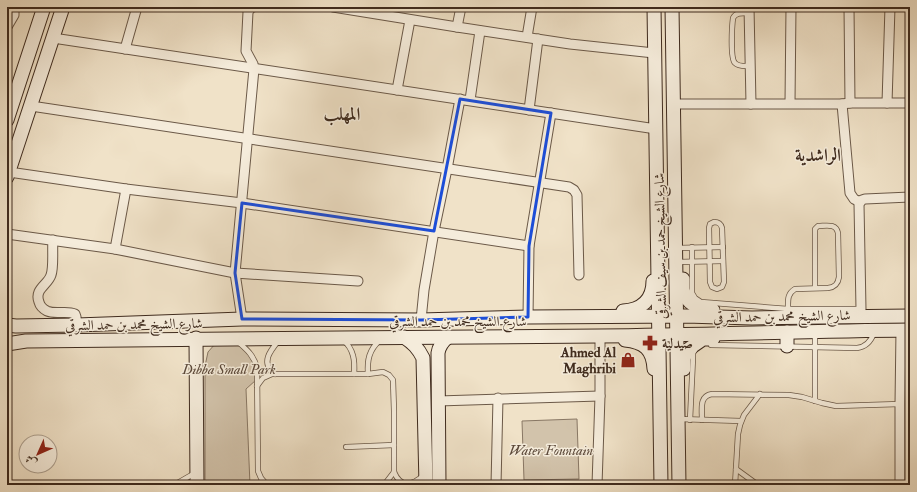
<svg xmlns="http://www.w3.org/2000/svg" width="917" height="492" viewBox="0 0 917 492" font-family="'IM FELL Double Pica',Amiri,serif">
<rect width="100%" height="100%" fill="#f0e2c8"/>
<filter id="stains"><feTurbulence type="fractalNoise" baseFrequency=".005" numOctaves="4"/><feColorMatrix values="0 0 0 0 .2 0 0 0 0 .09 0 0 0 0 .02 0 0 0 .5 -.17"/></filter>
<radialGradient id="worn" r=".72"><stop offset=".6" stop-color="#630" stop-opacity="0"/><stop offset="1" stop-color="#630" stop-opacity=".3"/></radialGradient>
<g fill="#d2c3ab" stroke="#887764">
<polygon points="229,343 243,346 254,361 256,380 246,389 250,485 205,485 205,366 208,352 215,344"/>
<polygon points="577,419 579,479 524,480 522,421"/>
</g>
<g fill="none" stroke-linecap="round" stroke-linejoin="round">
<g stroke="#6b5948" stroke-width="6">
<g id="lane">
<path d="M750 13C743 13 736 12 733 18 732 26 730 58 735 63 739 67 745 66 750 66"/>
<path d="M714 222C719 222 721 224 722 228L724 282 722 287 717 289 712 287 710 282 709 228 710 224Z"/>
<polyline points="692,247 692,293 695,298 701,302 788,309 861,309"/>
<polyline points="677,248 723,247"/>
<polyline points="677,262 723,261"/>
<path d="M788 309C788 300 787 294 795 289L828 288C835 287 838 284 839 277L838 233C836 223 826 226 818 226L815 229V288"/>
<polyline points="815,333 815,401"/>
<path d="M343 340C354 349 355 361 354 374"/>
<path d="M237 341C246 349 254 355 257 368L258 471 261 478 267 485"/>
<path d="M711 345 857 348C866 347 871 341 874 333"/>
<path d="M275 374C260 363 270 351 279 340"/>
<path d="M368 374C367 360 369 350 380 340"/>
<path d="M257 386 263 378 272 374H368L383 372 389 375 393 380 394 411V472C401 489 413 485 424 475"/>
<polyline points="679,419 741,421"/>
<polyline points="690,420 693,358 693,353 695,350"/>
<path d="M702 420C702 409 699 396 712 394L789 395 802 397 822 403 836 406 900 404"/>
<polyline points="346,447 394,445"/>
<polyline points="736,469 758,485"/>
<polyline points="174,485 195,473"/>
<polyline points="384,485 394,472"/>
<polyline points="735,485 738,434 740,425 744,415 760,394"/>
</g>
</g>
<g stroke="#6b5948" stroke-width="11">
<g id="street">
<polyline points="333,7 457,27 570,44 654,53"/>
<polyline points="749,7 751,104"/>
<polyline points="849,7 850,103"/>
<polyline points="7,27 14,15 14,7"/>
<polyline points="457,27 461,7"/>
<polyline points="527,37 532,7"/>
<polyline points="53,38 656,129"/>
<polyline points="125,49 137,7"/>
<polyline points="397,90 410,20"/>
<polyline points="470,100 480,31"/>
<polyline points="790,103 791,7"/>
<polyline points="887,103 890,7"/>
<polyline points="673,104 842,104 850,103 910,103"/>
<polyline points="842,104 850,193 854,199 860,202"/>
<polyline points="31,106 569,187 574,190 577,195 579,275"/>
<polyline points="529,110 538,39"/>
<polyline points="9,172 126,189 242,203 529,246"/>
<polyline points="7,234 115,249 235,273 358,281"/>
<path d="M53 240C52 250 54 267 51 275 48 285 34 289 39 302 40 306 43 309 47 311 56 315 66 310 75 314L76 317 77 325"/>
<polyline points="115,249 126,189"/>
<polyline points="528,317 529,246 551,113"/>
<polyline points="860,317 861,309 859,204 862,200 865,199 910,197"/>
<polyline points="242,319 235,273 254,69 253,64 246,51 248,12 250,9 253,7"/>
<polyline points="421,320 424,290 434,231 447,169 460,99"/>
<polyline points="438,401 600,396"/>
<polyline points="496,485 498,398"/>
<polyline points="597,485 600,396 600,339"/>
<polyline points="900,485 900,404 901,330"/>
</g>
</g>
<g stroke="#3f2b1e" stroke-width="15">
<g id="secondary">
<polyline points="654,7 661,485"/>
<polyline points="672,7 679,485"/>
<polyline points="7,120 44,7"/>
<polyline points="7,177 63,7"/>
<path d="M683 279C683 283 683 286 683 289 685 304 700 310 713 310"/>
<path d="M623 311C641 310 653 300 653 281"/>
<polyline points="7,325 16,326 77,325 242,319 421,320 528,317 686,316 752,318 910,316"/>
<polyline points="787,332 787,346"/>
<path d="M404 337C413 343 418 348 423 358L426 485"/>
<polyline points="196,338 197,485"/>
<path d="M625 340C644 342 653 349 654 369"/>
<path d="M7 344 26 341C217 338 408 338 599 336 703 335 806 331 910 330"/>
<polyline points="684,369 684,359 686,352 690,348 703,339 713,339"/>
<path d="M439 485 438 353C439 346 442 342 448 337"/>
</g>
</g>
<use href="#lane" stroke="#f5ecdb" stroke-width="4.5"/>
<use href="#street" stroke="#f5ecdb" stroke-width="9"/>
<use href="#secondary" stroke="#f5ecdb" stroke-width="13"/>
</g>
<path fill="none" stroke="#1d4ed8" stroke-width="3" stroke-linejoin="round" d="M460 99 551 113 529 246 528 317 421 320 242 319 235 273 242 203 434 231Z"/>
<defs>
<g id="pharmacy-bare" transform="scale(1.2)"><path d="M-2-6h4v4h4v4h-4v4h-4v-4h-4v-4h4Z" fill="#8f2418" stroke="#f5ecdb" stroke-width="2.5" paint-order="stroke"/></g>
<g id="shop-bare" transform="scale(1.2)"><path d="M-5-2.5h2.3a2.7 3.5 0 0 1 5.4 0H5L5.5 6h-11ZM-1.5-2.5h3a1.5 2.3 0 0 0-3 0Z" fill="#8f2418" stroke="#f5ecdb" stroke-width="2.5" paint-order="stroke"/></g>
</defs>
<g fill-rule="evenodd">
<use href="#pharmacy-bare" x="650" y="343"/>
<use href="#shop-bare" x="628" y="360"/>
</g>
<g text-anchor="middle" stroke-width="3" stroke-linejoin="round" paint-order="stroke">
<g font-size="14" fill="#3f2b1e" stroke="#f5ecdb">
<text transform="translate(660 246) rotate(-91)" y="5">شارع الشيخ حمد بن سيف الشرقي</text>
<text transform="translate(782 316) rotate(-1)" y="5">شارع الشيخ محمد بن حمد الشرقي</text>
<text x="458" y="326">شارع الشيخ محمد بن حمد الشرقي</text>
<text transform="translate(134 324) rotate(-1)" y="5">شارع الشيخ محمد بن حمد الشرقي</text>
</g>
<g font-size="14" font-weight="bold" fill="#3f2b1e" stroke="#f5ecdb" text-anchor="start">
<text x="662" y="348">صيدلية</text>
<text x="616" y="357" text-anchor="end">Ahmed Al<tspan x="616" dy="16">Maghribi</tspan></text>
</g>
<g font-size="14" font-style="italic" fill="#5c493a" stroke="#f5ecdb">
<text x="229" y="374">Dibba Small Park</text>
<text x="551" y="455">Water Fountain</text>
</g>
<g font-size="18" font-weight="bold" fill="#3f2b1e" stroke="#f5ecdb">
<text x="342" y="120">المهلب</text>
<text x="818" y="161">الراشدية</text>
</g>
</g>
<rect width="917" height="492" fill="none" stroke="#f0e2c8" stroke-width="24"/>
<rect x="8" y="8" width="901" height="476" fill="none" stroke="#3f2b1e" stroke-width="2"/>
<rect x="12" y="12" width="893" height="468" fill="none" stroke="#3f2b1e"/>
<g transform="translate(38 454) rotate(225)"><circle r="19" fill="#f5ecdb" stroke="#ac9f8f"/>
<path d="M0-3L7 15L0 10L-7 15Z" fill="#8f2418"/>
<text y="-6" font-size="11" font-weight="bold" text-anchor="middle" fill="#3f2b1e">ش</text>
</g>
<rect width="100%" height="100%" filter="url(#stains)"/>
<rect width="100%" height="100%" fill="url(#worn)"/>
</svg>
